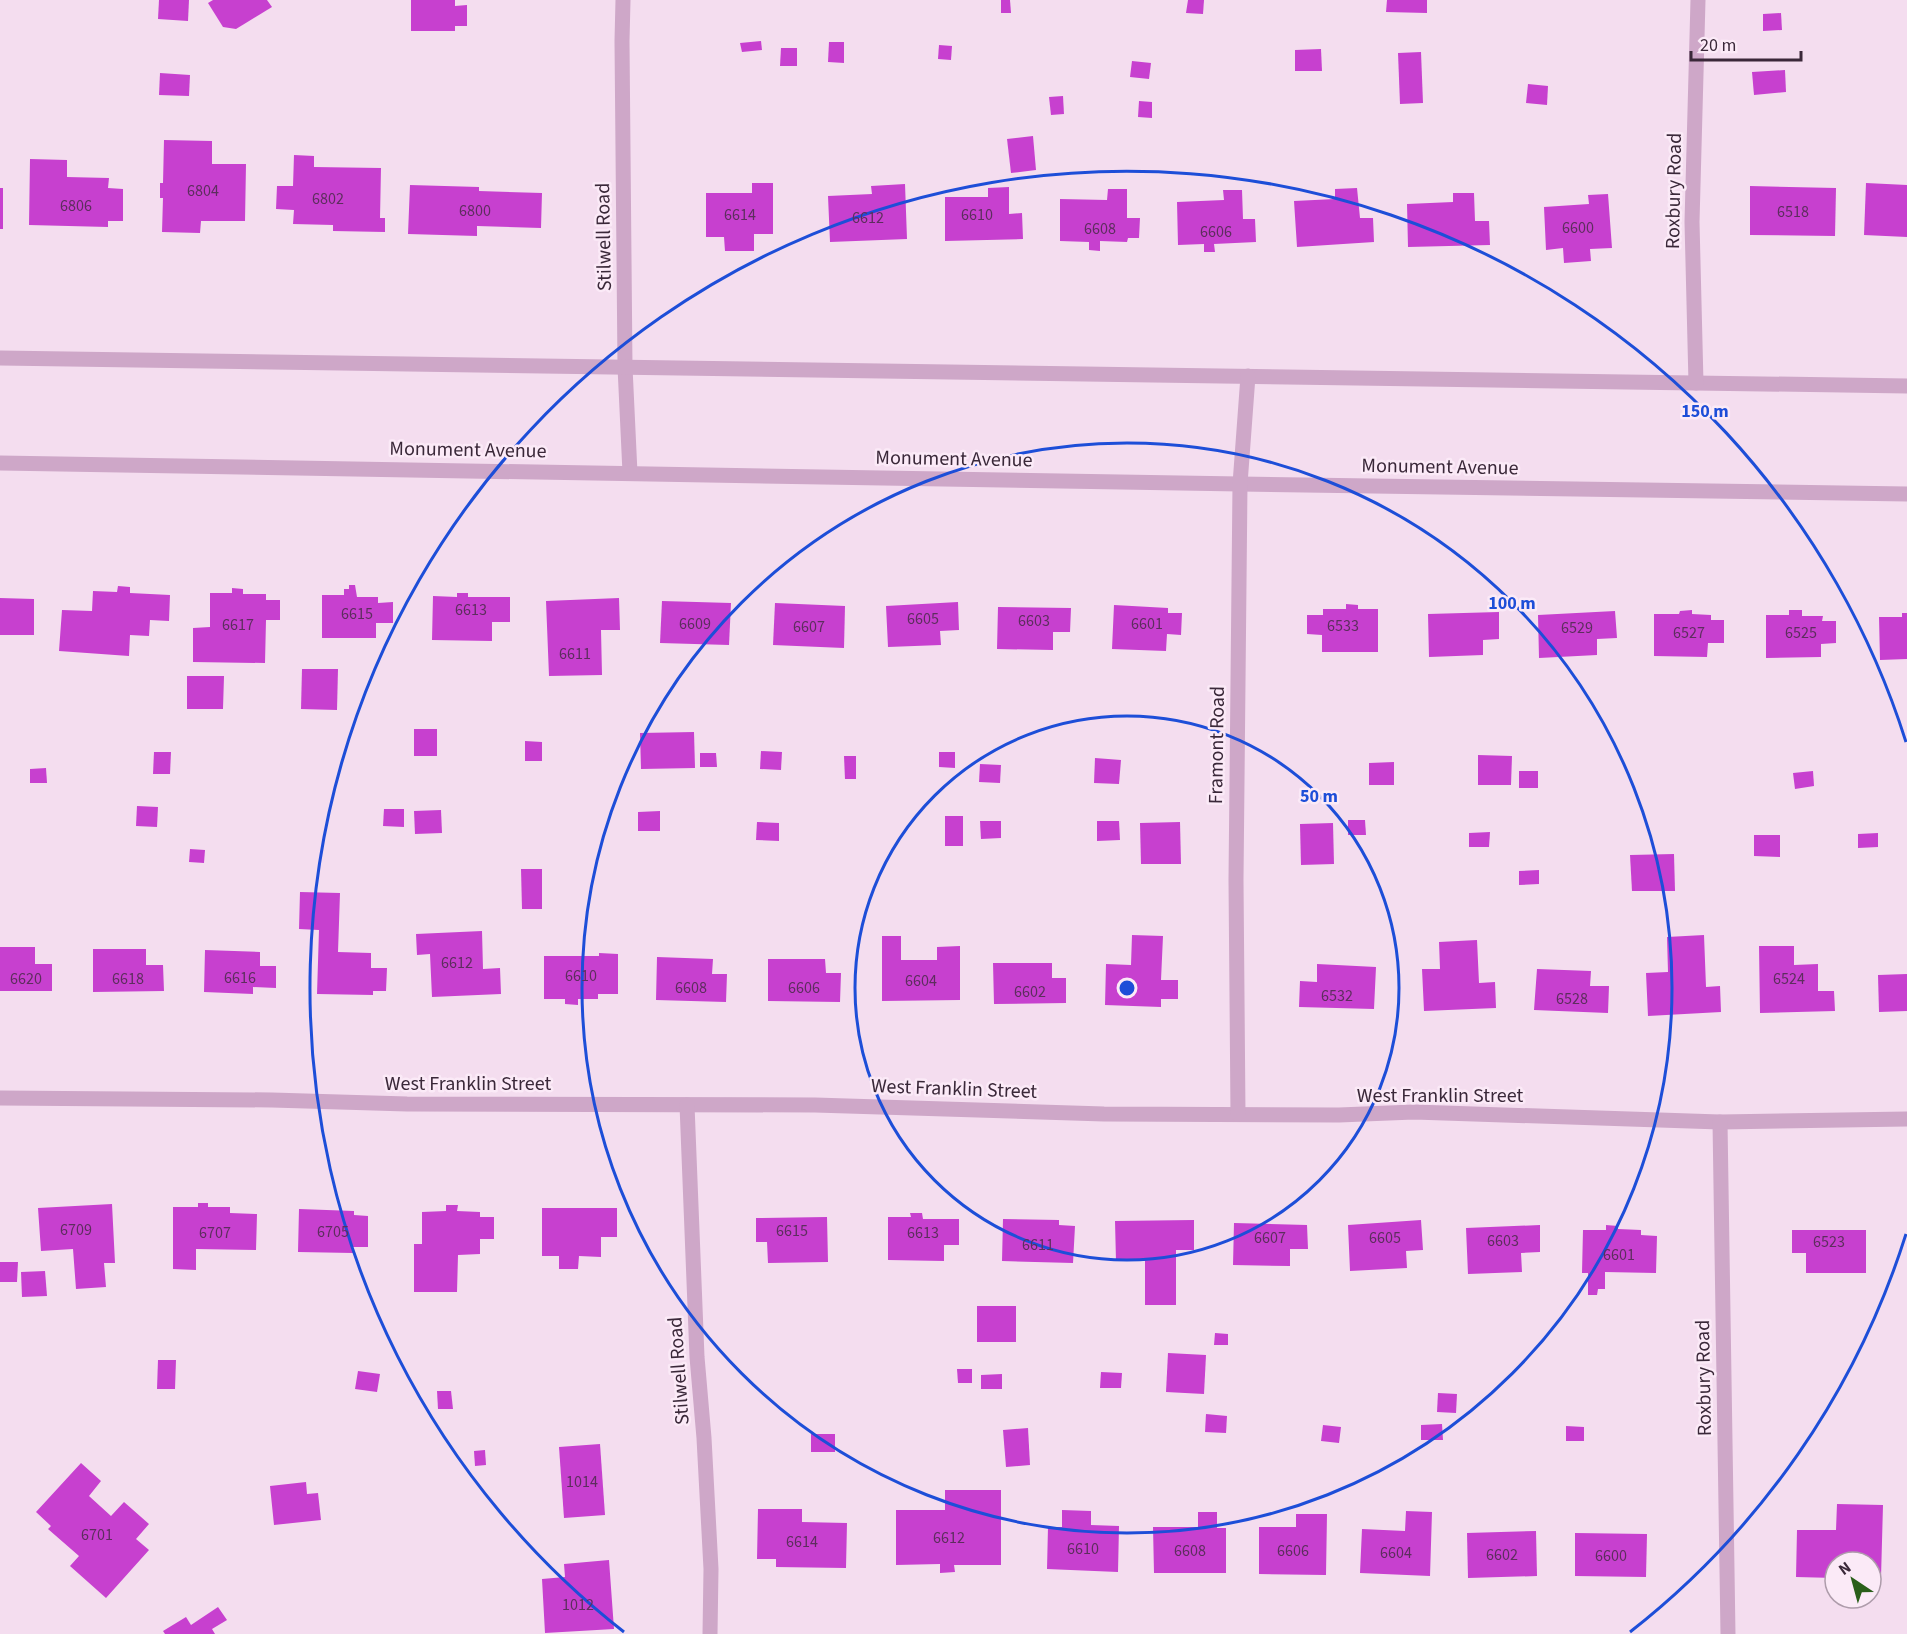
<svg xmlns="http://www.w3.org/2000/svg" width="1907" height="1634" viewBox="0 0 1907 1634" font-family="'Source Sans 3',sans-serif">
<rect width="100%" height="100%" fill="#f4ddef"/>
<g fill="#c740cf">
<polygon points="159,0 189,0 188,21 158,19"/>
<polygon points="213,0 267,0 272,7 236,29 223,27 208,3"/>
<polygon points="411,0 455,0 455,6 467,5 467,26 455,26 455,31 411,31"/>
<polygon points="1001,0 1010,0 1011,13 1001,13"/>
<polygon points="1188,0 1204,0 1203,14 1186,13"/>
<polygon points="1387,0 1427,0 1427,13 1386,12"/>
<polygon points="1781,13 1782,30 1763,31 1763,14"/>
<polygon points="761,41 762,50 742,52 740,43"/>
<polygon points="829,42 844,42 844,63 828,62"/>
<polygon points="939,45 952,46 951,60 938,59"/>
<polygon points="781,48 797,48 797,66 780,66"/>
<polygon points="1321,49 1322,71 1295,71 1295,50"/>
<polygon points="1421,52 1423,103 1400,104 1398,53"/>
<polygon points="1132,61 1151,63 1149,79 1130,77"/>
<polygon points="1785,70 1786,92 1754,95 1752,72"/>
<polygon points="160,73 190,75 189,96 159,95"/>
<polygon points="1528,84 1548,86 1547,105 1526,103"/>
<polygon points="1063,96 1064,114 1051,115 1049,97"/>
<polygon points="1139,101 1152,102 1152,118 1138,117"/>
<polygon points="1033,136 1036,170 1011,173 1007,139"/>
<polygon points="164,140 212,141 212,164 246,164 245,221 201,221 200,233 162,232 163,198 160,198 160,183 163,183"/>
<polygon points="294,155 314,156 314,167 381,168 380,218 385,218 385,232 333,231 333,225 293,224 294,210 276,209 277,186 293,186"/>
<polygon points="30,159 67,160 67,177 109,178 108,188 123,189 123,221 108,221 108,227 29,225"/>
<polygon points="752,183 773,183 773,234 754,234 754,251 725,251 724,237 706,237 706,193 752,193"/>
<polygon points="1866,183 1907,185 1907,237 1864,235"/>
<polygon points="905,184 907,239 830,242 828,196 872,194 871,186"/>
<polygon points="410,185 479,187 479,191 542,193 541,228 477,226 477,236 408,234"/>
<polygon points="1750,186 1836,188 1835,236 1750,235"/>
<polygon points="1009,187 1009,214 1022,213 1023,239 945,241 945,197 988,197 988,188"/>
<rect x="0" y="188" width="3" height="41"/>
<polygon points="1357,188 1360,218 1373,218 1374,242 1297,247 1294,201 1335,199 1335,189"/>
<polygon points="1108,189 1127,189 1127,218 1140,218 1139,238 1128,238 1127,242 1100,241 1100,251 1089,250 1089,242 1060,241 1060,199 1107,200"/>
<polygon points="1223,190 1242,190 1243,219 1255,219 1256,242 1214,244 1215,252 1204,252 1204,244 1178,245 1177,202 1224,200"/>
<polygon points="1453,193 1474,193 1475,221 1489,221 1490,245 1408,247 1407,204 1453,202"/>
<polygon points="1608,194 1612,248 1590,249 1591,261 1564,263 1563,248 1546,250 1544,207 1589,204 1588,195"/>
<polygon points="349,585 355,585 357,597 378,597 378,603 393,602 393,623 376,623 376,638 322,638 322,595 344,595 344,589 349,589"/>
<polygon points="118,586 130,587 130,593 170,595 169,621 150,620 149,636 130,635 129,656 59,651 62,610 92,611 93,591 117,592"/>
<polygon points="232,588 243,589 243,594 266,594 266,600 280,600 280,620 266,620 265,663 193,662 193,628 210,627 210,593 232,593"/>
<polygon points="457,593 468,593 468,597 510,597 510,622 492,622 492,641 432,640 433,596 457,597"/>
<polygon points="0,598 34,599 34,635 0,635"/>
<polygon points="619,598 620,630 601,630 602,675 549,676 546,601"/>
<polygon points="662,601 731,603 729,645 660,643"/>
<polygon points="958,602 959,630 940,631 941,645 888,647 886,606"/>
<polygon points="775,603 845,606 844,648 773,645"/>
<polygon points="1346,604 1358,605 1358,609 1378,609 1378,652 1322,652 1322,635 1307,634 1307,615 1323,615 1323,609 1346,609"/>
<polygon points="1114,605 1168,608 1168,613 1182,613 1181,635 1167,634 1166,651 1112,649"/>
<polygon points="998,607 1071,608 1070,632 1053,632 1053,650 997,649"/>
<polygon points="1692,610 1692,614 1711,615 1711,620 1724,620 1724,643 1708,643 1707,657 1654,656 1654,614 1679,614 1680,611"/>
<polygon points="1789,610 1802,610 1802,616 1823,616 1822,621 1836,621 1836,643 1821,644 1821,657 1766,658 1766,615 1789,615"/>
<polygon points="1615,611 1617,638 1597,639 1597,655 1539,658 1538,615"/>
<polygon points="1499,612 1499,639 1483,640 1483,655 1429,657 1428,614"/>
<polygon points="1902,613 1907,613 1907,659 1880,660 1879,617 1902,617"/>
<polygon points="302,669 338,669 337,710 301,709"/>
<polygon points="187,676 224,676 223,709 187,709"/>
<rect x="414" y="729" width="23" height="27"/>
<polygon points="694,732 695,768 641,769 640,733"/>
<polygon points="525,741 542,742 542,761 525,761"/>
<polygon points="761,751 782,752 781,770 760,769"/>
<polygon points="154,752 171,752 170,774 153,774"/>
<polygon points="939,752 955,752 955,768 939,767"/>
<polygon points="700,753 716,753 717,767 700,767"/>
<polygon points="1478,755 1512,756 1511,785 1478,785"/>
<polygon points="844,756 856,756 856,779 845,779"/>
<polygon points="1095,758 1121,760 1119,784 1094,783"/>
<polygon points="1394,762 1394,785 1369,785 1369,763"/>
<polygon points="980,764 1001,765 1000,783 979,782"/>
<polygon points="46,768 47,783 30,783 30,769"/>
<rect x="1519" y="771" width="19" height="17"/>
<polygon points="1813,771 1814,786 1795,789 1793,773"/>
<polygon points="137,806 158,807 157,827 136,826"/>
<polygon points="384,809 404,809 404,827 383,826"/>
<polygon points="441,810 442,833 415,834 414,811"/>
<polygon points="660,811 660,831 638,831 638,812"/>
<rect x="945" y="816" width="18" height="30"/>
<polygon points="1348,820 1365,820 1366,835 1348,835"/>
<polygon points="980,821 1001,821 1001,838 981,839"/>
<polygon points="1097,821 1119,821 1120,840 1097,841"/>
<polygon points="757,822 779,823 779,841 756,840"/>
<polygon points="1180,822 1181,864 1141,864 1140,823"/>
<polygon points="1333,823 1334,864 1301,865 1300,824"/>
<polygon points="1490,832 1489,847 1469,847 1469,833"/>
<polygon points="1878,833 1878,847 1858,848 1858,834"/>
<polygon points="1754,835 1780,835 1780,857 1754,856"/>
<polygon points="190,849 205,850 204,863 189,862"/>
<polygon points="1674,854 1675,891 1632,891 1630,855"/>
<polygon points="521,869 542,869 542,909 522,909"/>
<polygon points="1539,870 1539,884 1519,885 1519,871"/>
<polygon points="300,892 340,893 338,952 371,953 371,968 387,968 386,991 373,991 373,995 317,994 319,930 299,929"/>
<polygon points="482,931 483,969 500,968 501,994 432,997 430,954 417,955 416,934"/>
<polygon points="1132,935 1163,936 1161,980 1178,980 1178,999 1161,999 1161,1007 1105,1005 1106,964 1131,965"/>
<polygon points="1704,935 1706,987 1720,986 1721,1012 1648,1016 1646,973 1668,972 1667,937"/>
<polygon points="882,936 901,936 901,960 937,960 937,947 960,946 960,1000 882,1001"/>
<polygon points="1477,940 1479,983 1495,982 1496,1008 1424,1011 1422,969 1440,969 1439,942"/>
<polygon points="1759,946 1794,946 1794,965 1818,964 1818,991 1834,991 1835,1011 1760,1013"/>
<polygon points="0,947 35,947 35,964 52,964 52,991 0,991"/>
<polygon points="93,949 146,949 146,965 163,965 164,991 93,992"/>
<polygon points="205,950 260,952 260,966 276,966 276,988 253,987 253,994 204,992"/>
<polygon points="599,953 618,954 618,994 598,994 598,999 578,999 578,1005 565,1004 565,999 544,999 544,956 599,956"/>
<polygon points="657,957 713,959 712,974 727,974 726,1002 656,1000"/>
<polygon points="768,959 825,959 826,973 841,973 840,1002 768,1001"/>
<polygon points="993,963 1052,963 1052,978 1066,978 1066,1003 994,1004"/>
<polygon points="1317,964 1376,967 1374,1009 1299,1007 1300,981 1317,982"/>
<polygon points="1537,969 1591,971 1590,986 1609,986 1608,1013 1534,1010"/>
<polygon points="1907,974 1907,1011 1879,1012 1878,975"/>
<polygon points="198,1203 208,1203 208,1207 230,1207 230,1213 257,1214 256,1250 196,1249 196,1270 173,1269 173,1207 198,1207"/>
<polygon points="112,1204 115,1263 104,1263 106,1287 76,1289 73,1249 41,1251 38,1208"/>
<polygon points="446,1205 458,1205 457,1211 480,1212 480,1217 494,1217 494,1239 480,1239 480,1254 458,1255 457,1292 414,1292 414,1244 422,1244 422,1212 446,1211"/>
<polygon points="542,1208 617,1208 617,1237 601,1237 601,1257 579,1256 578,1269 559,1269 559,1256 542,1256"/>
<polygon points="299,1209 354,1211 354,1215 368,1216 368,1247 353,1247 353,1253 298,1252"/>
<polygon points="910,1213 922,1213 923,1219 959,1219 959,1245 944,1245 944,1261 888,1260 888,1217 911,1217"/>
<polygon points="827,1217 828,1262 768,1263 767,1242 756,1242 756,1218"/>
<polygon points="1003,1219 1059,1220 1059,1225 1075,1226 1073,1263 1002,1261"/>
<polygon points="1194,1220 1194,1250 1176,1250 1176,1305 1145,1305 1145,1261 1116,1261 1115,1221"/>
<polygon points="1421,1220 1423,1250 1406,1251 1407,1268 1350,1271 1348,1225"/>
<polygon points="1234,1223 1307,1225 1308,1249 1290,1249 1290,1266 1233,1265"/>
<polygon points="1540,1225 1540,1252 1521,1253 1522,1272 1468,1274 1466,1228"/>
<polygon points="1606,1225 1618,1226 1618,1229 1641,1230 1641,1235 1657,1236 1656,1273 1605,1272 1605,1289 1598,1289 1597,1295 1588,1295 1588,1273 1582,1273 1583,1230 1606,1230"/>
<polygon points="1792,1230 1866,1230 1866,1273 1806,1273 1806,1253 1792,1253"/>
<polygon points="0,1262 18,1262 17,1282 0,1282"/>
<polygon points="45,1271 47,1296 22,1297 21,1272"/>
<rect x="977" y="1306" width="39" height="36"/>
<polygon points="1215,1333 1228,1334 1228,1345 1214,1345"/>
<polygon points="1168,1353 1206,1355 1204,1394 1166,1392"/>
<polygon points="158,1360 176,1360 175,1389 157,1389"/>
<polygon points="957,1369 972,1369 972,1383 958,1383"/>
<polygon points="358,1371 380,1374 377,1392 355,1389"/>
<polygon points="1101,1372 1122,1373 1121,1388 1100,1388"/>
<polygon points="1002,1374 1002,1389 981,1389 981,1375"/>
<polygon points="437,1391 451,1391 453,1409 438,1409"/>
<polygon points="1438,1393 1457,1394 1456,1413 1437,1412"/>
<polygon points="1206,1414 1227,1416 1226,1433 1205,1432"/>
<polygon points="1442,1424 1443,1440 1421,1440 1421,1425"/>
<polygon points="1323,1425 1341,1427 1339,1443 1321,1441"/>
<polygon points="1566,1426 1584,1427 1584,1441 1566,1441"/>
<polygon points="1028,1428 1030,1465 1006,1467 1003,1430"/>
<rect x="811" y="1434" width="24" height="18"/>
<polygon points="600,1444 605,1515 564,1518 559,1447"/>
<polygon points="485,1450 486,1465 475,1466 474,1451"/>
<polygon points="81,1463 101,1481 89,1496 111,1516 124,1502 149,1524 136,1539 149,1550 106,1598 70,1566 79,1556 48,1529 51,1526 36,1512"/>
<polygon points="306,1482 307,1494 318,1493 321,1520 274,1525 270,1486"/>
<polygon points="945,1490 1001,1490 1001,1565 954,1565 955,1572 940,1573 940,1564 896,1565 896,1510 945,1510"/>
<polygon points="1837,1504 1883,1505 1881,1578 1871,1578 1871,1562 1835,1562 1835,1578 1796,1577 1797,1530 1836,1530"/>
<polygon points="758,1509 802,1509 802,1522 847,1523 846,1568 776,1567 776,1559 757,1559"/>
<polygon points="1062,1510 1091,1511 1091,1525 1119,1526 1118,1572 1047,1569 1048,1527 1062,1527"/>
<polygon points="1406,1511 1432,1512 1430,1576 1360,1573 1362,1529 1405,1531"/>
<polygon points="1198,1512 1217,1512 1217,1528 1226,1528 1226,1573 1154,1573 1153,1527 1198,1527"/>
<polygon points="1296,1514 1327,1514 1326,1575 1259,1574 1259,1527 1296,1527"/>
<polygon points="1536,1531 1537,1576 1468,1578 1467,1533"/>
<polygon points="1575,1533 1647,1534 1646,1577 1575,1576"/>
<polygon points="609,1560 614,1629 545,1633 542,1579 565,1577 564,1564"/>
<polygon points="218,1607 227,1620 212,1629 215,1634 165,1634 163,1631 186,1617 191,1625"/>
</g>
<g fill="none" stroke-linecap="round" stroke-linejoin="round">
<g stroke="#cea7c8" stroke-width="15">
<polyline points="623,0 622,41 625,367 630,473"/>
<polyline points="0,358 1907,386"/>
<polyline points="1696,383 1692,222 1698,0"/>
<polyline points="0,463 1240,484 1907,494"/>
<polyline points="0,1098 272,1100 407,1104 815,1105 1104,1114 1339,1115 1414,1112 1720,1122 1907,1119"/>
<polyline points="687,1105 697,1357 704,1438 711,1569 710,1634"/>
<polyline points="1238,1114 1236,880 1240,484 1248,376"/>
<polyline points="1720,1122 1728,1634"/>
</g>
</g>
<g fill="none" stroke="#1d4ed8" stroke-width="3">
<circle cx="1127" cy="988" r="272"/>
<circle cx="1127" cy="988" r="545"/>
<path d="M1906 1234A817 817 0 0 1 1630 1632M624 1632A817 817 0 1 1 1906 742"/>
</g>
<g text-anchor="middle" stroke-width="5" stroke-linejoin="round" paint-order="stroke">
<g font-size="16" fill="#5d2e5e">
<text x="203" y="196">6804</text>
<text x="328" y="204">6802</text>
<text x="76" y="211">6806</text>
<text x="475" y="216">6800</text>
<text x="1793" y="217">6518</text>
<text x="740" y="220">6614</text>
<text x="977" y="220">6610</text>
<text x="868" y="223">6612</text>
<text x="1578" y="233">6600</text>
<text x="1100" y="234">6608</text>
<text x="1216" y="237">6606</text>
<text x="471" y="615">6613</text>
<text x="357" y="619">6615</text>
<text x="923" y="624">6605</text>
<text x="1034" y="626">6603</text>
<text x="695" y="629">6609</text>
<text x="1147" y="629">6601</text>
<text x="238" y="630">6617</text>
<text x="1343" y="631">6533</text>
<text x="809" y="632">6607</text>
<text x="1577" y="633">6529</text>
<text x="1689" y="638">6527</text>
<text x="1801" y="638">6525</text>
<text x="575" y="659">6611</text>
<text x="457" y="968">6612</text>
<text x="581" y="981">6610</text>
<text x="240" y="983">6616</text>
<text x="26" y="984">6620</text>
<text x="128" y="984">6618</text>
<text x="1789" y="984">6524</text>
<text x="921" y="986">6604</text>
<text x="691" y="993">6608</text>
<text x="804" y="993">6606</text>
<text x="1030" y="997">6602</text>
<text x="1337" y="1001">6532</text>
<text x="1572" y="1004">6528</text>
<text x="76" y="1235">6709</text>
<text x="792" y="1236">6615</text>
<text x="333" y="1237">6705</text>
<text x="215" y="1238">6707</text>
<text x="923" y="1238">6613</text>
<text x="1270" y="1243">6607</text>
<text x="1385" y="1243">6605</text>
<text x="1503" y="1246">6603</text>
<text x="1829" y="1247">6523</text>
<text x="1038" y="1250">6611</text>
<text x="1619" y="1260">6601</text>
<text x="582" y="1487">1014</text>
<text x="97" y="1540">6701</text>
<text x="949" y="1543">6612</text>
<text x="802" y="1547">6614</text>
<text x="1083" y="1554">6610</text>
<text x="1190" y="1556">6608</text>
<text x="1293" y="1556">6606</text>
<text x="1396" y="1558">6604</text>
<text x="1502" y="1560">6602</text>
<text x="1611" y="1561">6600</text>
<text x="578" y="1610">1012</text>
</g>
<g font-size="20" fill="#3a2839" stroke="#fbeaf7">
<text transform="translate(1673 191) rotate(-89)" y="7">Roxbury Road</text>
<text transform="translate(603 237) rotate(-91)" y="7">Stilwell Road</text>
<text transform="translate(468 449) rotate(1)" y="7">Monument Avenue</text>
<text transform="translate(954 458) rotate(1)" y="7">Monument Avenue</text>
<text transform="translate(1440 466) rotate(1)" y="7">Monument Avenue</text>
<text transform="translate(1216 745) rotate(-89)" y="7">Framont Road</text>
<text x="468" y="1090">West Franklin Street</text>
<text transform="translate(954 1088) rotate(2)" y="7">West Franklin Street</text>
<text x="1440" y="1102">West Franklin Street</text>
<text transform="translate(678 1371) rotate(-94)" y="7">Stilwell Road</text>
<text transform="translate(1703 1378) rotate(-91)" y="7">Roxbury Road</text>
</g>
</g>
<circle cx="1127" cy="988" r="9" fill="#1d4ed8" stroke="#fbeaf7" stroke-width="3"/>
<g font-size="18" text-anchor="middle" font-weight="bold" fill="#1d4ed8" stroke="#fbeaf7" stroke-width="5" stroke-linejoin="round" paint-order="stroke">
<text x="1705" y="417">150 m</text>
<text x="1512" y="609">100 m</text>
<text x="1319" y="802">50 m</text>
</g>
<g transform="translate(1853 1580) rotate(324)"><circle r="28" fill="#fbeaf7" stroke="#ae9cab" stroke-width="1.5"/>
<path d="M0-4.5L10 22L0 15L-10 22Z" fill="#2a5f1a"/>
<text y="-9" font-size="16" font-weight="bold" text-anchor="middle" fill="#3a2839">N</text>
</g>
<path d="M1691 51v9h110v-9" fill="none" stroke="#3a2839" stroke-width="3"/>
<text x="1700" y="51" font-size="18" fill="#3a2839" stroke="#fbeaf7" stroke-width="4.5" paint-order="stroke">20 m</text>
</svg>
